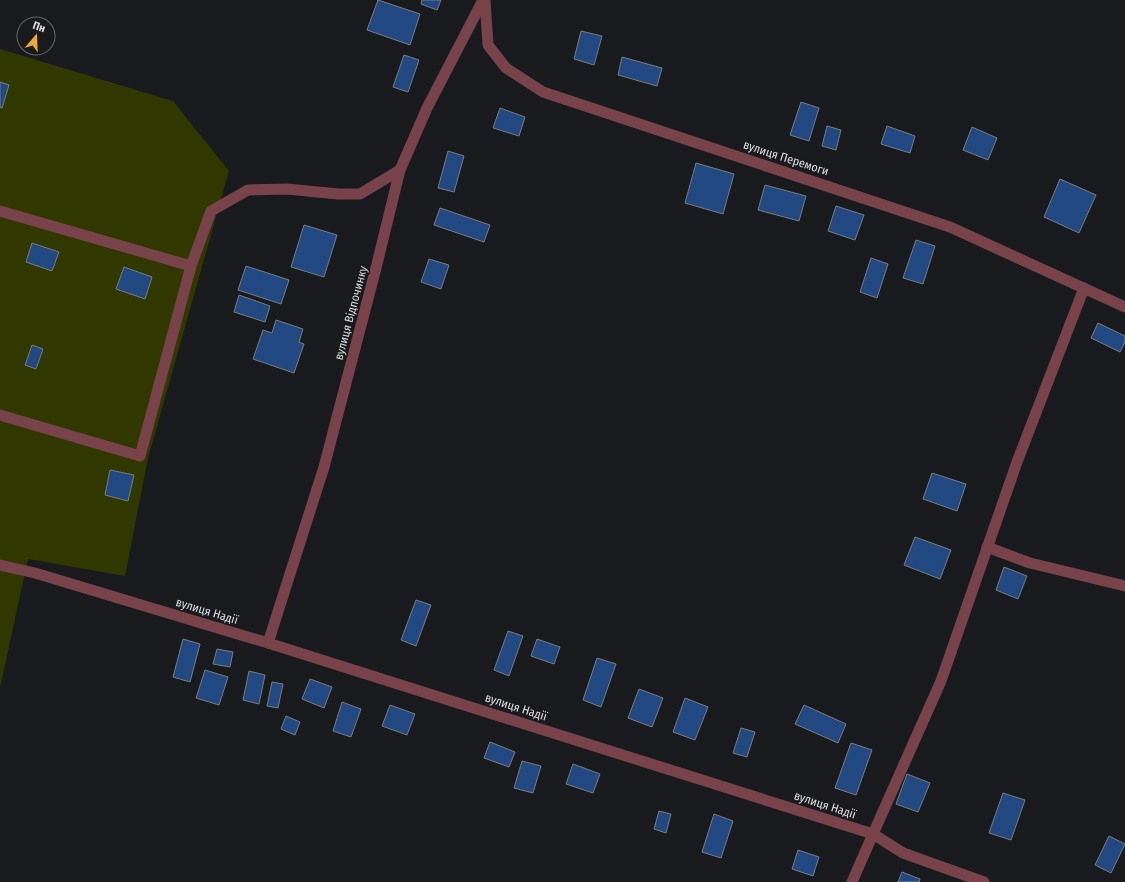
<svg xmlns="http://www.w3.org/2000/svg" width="1125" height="882" viewBox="0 0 1125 882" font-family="'Fira Sans Condensed',sans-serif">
<rect width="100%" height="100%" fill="#191b1e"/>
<polygon fill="#313800" points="0,49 173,101 229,171 148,458 125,576 28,559 0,688"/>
<g fill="#224981" stroke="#7b7d81">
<polygon points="378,0 420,14 410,45 367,30"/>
<polygon points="422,0 441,0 437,10 421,4"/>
<polygon points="581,31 602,36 594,65 574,59"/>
<polygon points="404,55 419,60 408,92 393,87"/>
<polygon points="622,57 662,68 657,86 618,75"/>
<polygon points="0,82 9,85 2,108 0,107"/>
<polygon points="801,102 819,108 809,141 790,135"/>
<polygon points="500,108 525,117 519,136 493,128"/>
<polygon points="827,126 841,130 836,150 822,146"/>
<polygon points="887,126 915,136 910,153 881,144"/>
<polygon points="972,127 997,138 988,160 963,150"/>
<polygon points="448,151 464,156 454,192 438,188"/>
<polygon points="696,163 734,174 723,214 685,203"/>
<polygon points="1060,179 1096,195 1079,233 1044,217"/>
<polygon points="765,185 806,196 799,221 758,210"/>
<polygon points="836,206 864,215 855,240 828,231"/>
<polygon points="440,208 490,225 484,242 434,225"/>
<polygon points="304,225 337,235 324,277 291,267"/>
<polygon points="916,240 935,246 923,284 903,278"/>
<polygon points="32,243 59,252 52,271 26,262"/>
<polygon points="871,258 888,264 877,298 860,292"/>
<polygon points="429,259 449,265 441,289 421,282"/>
<polygon points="246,266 289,280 281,304 238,290"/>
<polygon points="124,267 152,277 145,299 116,289"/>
<polygon points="239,295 270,306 265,322 234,312"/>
<polygon points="276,320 303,329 299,342 304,344 294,373 253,359 263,330 272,333"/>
<polygon points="1098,323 1125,336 1125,342 1120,352 1091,338"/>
<polygon points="32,345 43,349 36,369 25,365"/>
<polygon points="110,470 134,475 128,501 105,495"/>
<polygon points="932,473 966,484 957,511 923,499"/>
<polygon points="915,537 951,550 940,579 904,565"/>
<polygon points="1004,567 1027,576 1018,599 996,590"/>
<polygon points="416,600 431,605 416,646 401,640"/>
<polygon points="508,631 523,636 509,676 494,670"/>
<polygon points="183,639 200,644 190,682 173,677"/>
<polygon points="537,639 560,647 554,664 531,656"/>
<polygon points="217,649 233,652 230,667 213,664"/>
<polygon points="597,658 616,664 601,707 583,700"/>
<polygon points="205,670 228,677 219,705 196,698"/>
<polygon points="249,671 265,675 259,704 243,700"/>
<polygon points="310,679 332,687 324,708 302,699"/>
<polygon points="272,682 283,684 278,708 267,706"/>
<polygon points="639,689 663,698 652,727 628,718"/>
<polygon points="685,698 708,707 695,740 673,732"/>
<polygon points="342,702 361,709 351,737 333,731"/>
<polygon points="390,705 415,714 407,735 382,726"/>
<polygon points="804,705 846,724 838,743 795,724"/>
<polygon points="286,716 300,722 295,735 281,729"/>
<polygon points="741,728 755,732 747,757 733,753"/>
<polygon points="490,742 515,752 509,767 484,758"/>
<polygon points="851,743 872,750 856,795 835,788"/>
<polygon points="522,761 541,766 533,793 514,788"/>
<polygon points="573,764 600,774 593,793 566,784"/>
<polygon points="907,774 930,783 918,812 896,804"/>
<polygon points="1003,793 1025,800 1011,840 989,833"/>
<polygon points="659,811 671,814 666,833 654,829"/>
<polygon points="714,814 733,821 721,858 702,852"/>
<polygon points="1109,836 1125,844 1111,873 1095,865"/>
<polygon points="798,850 819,857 813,876 792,869"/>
<polygon points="902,872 920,879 919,882 898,882"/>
</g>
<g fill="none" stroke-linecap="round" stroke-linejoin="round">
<g stroke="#78434a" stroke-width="11">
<polyline points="987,547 1030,563 1125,586"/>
<polyline points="873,834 941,681 1017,462 1084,288"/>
</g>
<g stroke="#78434a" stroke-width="11">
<polyline points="485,0 488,45 506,68 543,92 950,227 1125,307"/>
<polyline points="0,211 191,266"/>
<polyline points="0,415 140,456 191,266 211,211 248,190 287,189 338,194 360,194 400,170"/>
<polyline points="0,565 35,573 268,643 873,834 903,853 984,882"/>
<polyline points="268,643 324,467 376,268 400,170 427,108 483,0"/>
<polyline points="852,882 873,834"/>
</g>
</g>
<g text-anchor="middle" stroke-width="3" stroke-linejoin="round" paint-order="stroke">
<g font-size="12" fill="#dcdee0" stroke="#191b1e">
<text transform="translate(786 158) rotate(18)" y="4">вулиця Перемоги</text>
<text transform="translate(351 313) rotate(-75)" y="4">вулиця Відпочинку</text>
<text transform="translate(207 611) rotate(17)" y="4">вулиця Надії</text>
<text transform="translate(516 707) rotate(18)" y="4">вулиця Надії</text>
<text transform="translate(825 805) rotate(18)" y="4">вулиця Надії</text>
</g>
</g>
<g transform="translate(36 36) rotate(19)"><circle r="19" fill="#191b1e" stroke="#67696c"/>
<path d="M0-3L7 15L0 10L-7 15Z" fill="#eda83b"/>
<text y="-6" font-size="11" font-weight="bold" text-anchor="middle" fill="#dcdee0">Пн</text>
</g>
</svg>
